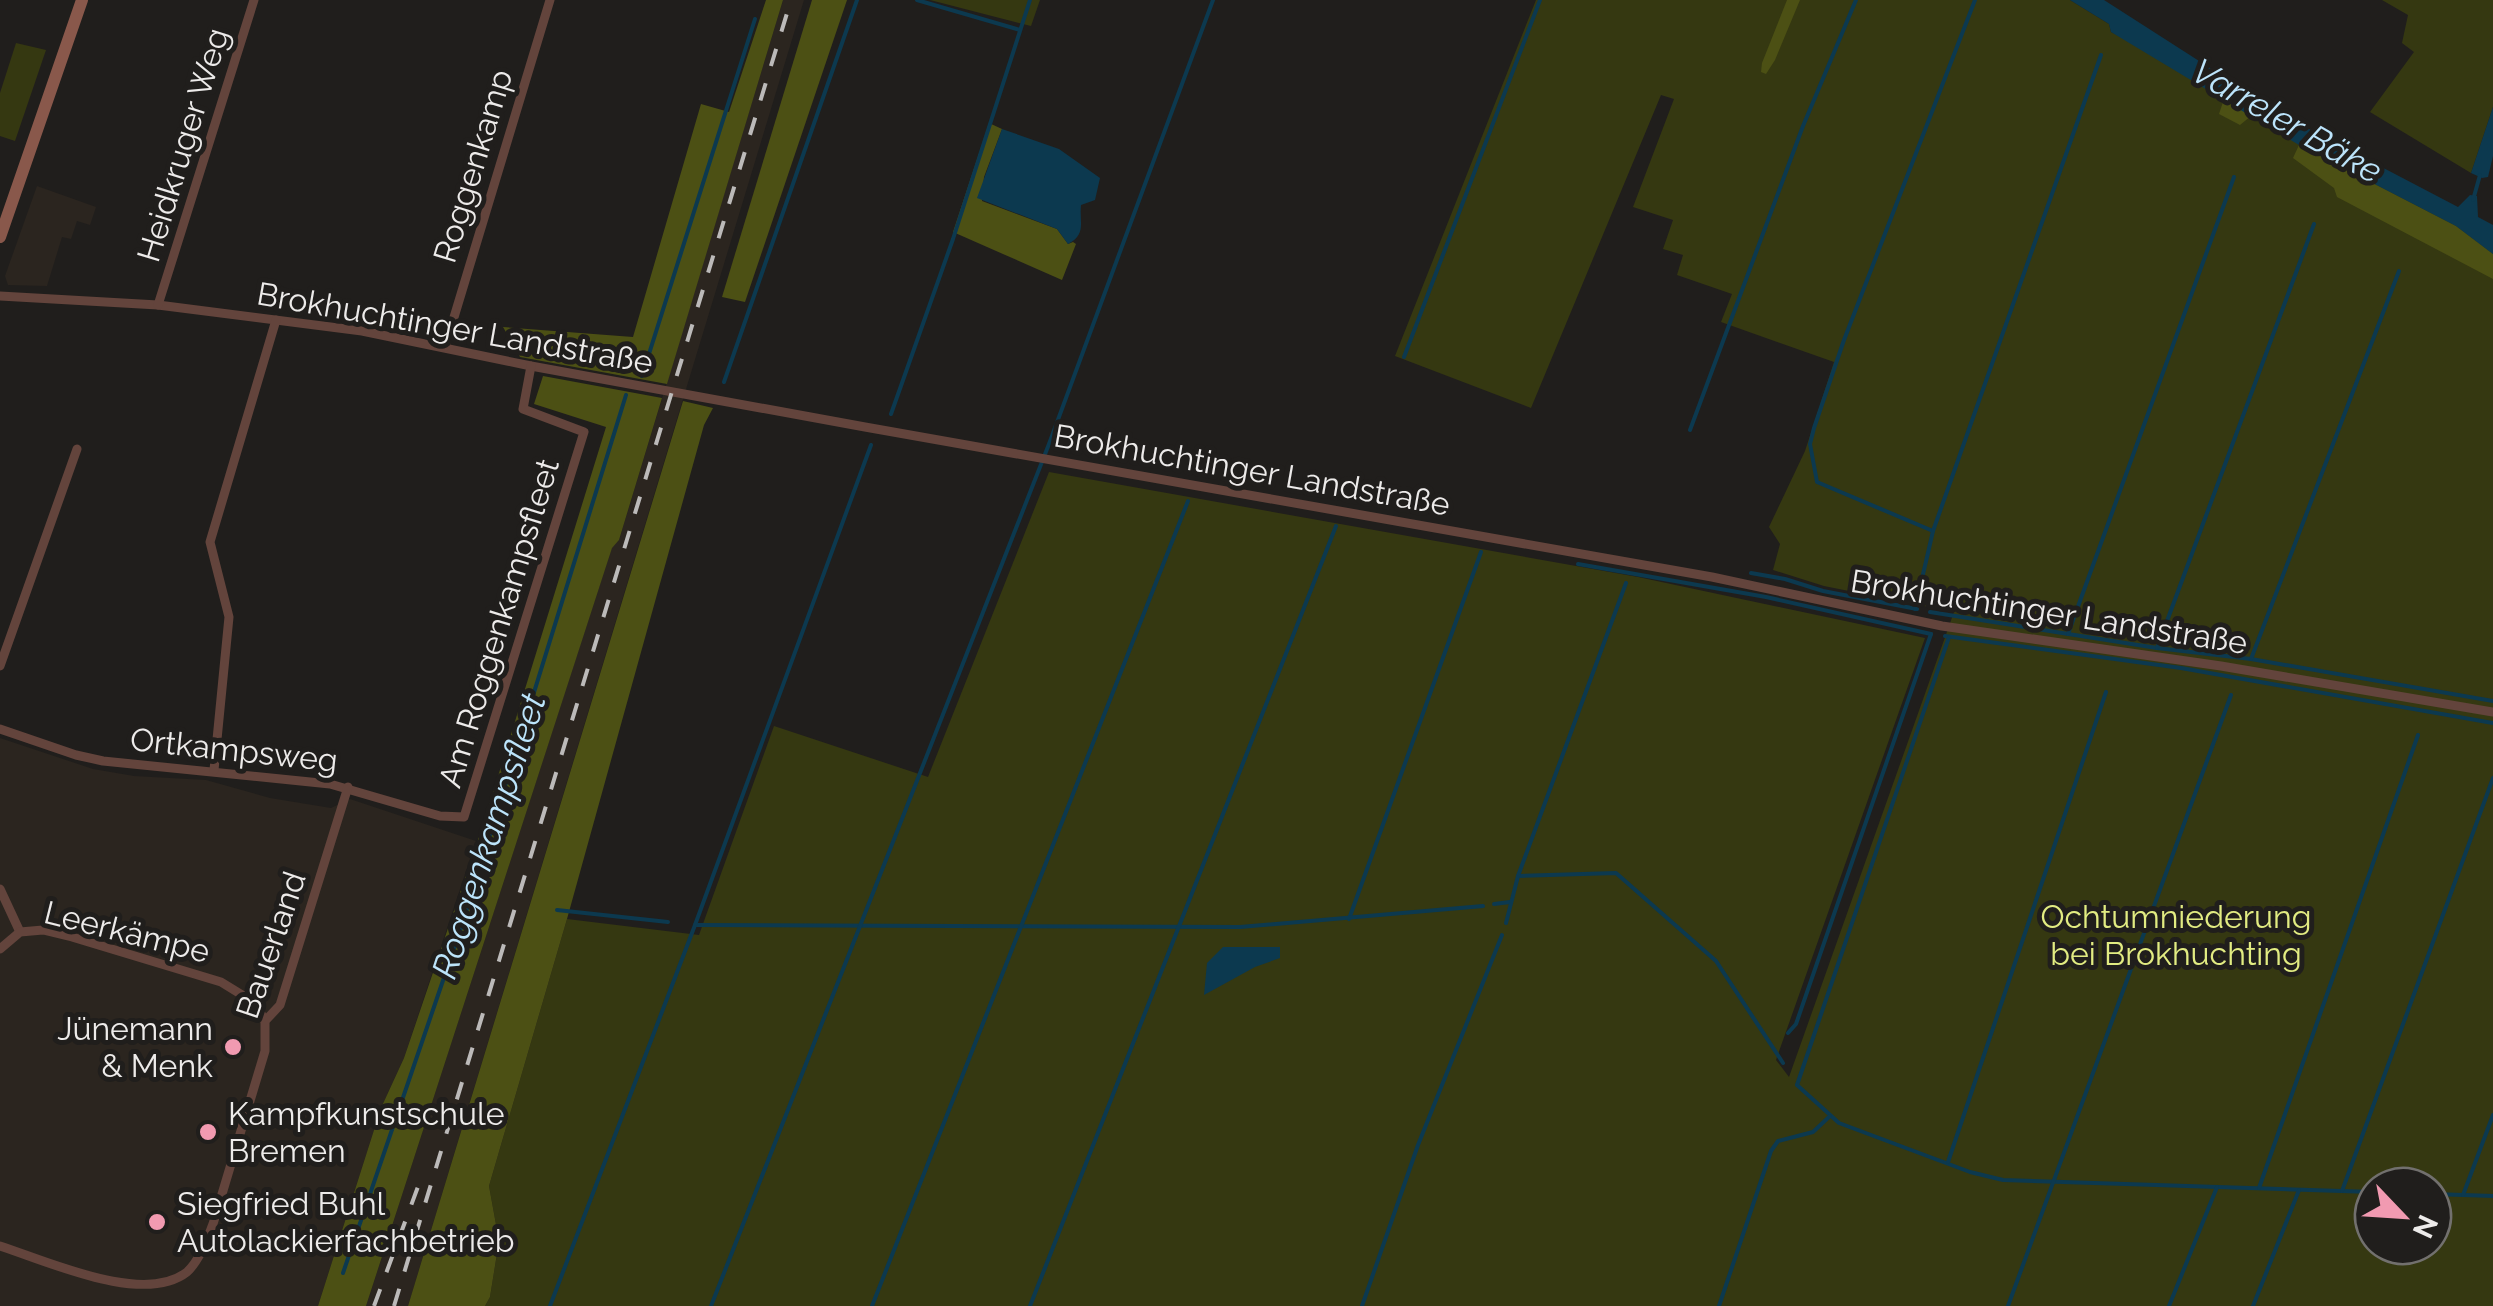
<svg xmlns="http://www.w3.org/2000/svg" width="2493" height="1306" viewBox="0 0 2493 1306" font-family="Raleway,sans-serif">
<rect width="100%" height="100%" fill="#201e1c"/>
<g fill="#2b251f">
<polygon points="783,0 804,0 408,1306 366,1306 612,547 619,540"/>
<polygon points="37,186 96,207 90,225 77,221 71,239 62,237 47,286 8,285 5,276"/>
<polygon points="0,738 93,769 134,776 206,780 270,798 331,808 350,799 476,841 404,1058 381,1108 318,1306 0,1306"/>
</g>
<g fill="#353811" fill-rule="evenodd">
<polygon points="930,0 1040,0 1031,26"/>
<path d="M1536 0H2070L2109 24 2111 32 2125 39 2493 233V1306H485L490 1297 499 1241 489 1186 567 919 699 935 774 726 928 777 1049 472 1638 577 1925 638 1776 1060 1789 1077 1954 612 1824 586 1773 570 1780 544 1769 527 1805 451 1834 362 1721 322 1732 294 1677 275 1683 255 1663 249 1673 220 1633 207 1674 99 1661 95 1531 408 1395 356ZM2373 1186H2433V1246H2373Z"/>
<polygon points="2382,0 2493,0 2493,107 2471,173 2370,112 2414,52 2402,43 2408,15"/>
<polygon points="16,43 46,50 15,141 0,136 0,93"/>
</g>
<g fill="#4c5014">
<polygon points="766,0 783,0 667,384 520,357 503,327 633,337 701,104 729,112"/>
<polygon points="812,0 847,0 745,302 722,297"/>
<polygon points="1787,0 1800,0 1775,60 1766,74 1761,72 1762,63"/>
<polygon points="2224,99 2251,116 2240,125 2219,114"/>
<polygon points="989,123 1002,129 984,177 982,201 1057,229 1068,244 1073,242 1076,244 1062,280 953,232"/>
<polygon points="2299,145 2456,226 2493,254 2493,279 2337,197 2334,188 2293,158"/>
<polygon points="543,376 662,398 619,540 612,548 366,1306 318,1306 381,1108 404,1058 482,828 606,427 534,404"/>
<polygon points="683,401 713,408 704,425 567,919 489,1186 499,1241 490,1297 485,1306 408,1306"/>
</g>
<g fill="#0c394f">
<polygon points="2070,0 2104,0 2288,118 2458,207 2470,195 2477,196 2478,217 2493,225 2493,254 2456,226 2299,145 2111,32 2109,24"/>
<polygon points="2493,107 2493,156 2488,177 2482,178 2471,173"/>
<path d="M1002 129 1059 149 1100 178 1095 200 1081 205C1079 222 1087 234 1068 244L1057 229 977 198Z"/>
<polygon points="1223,947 1280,947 1280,958 1255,967 1204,995 1207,963"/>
</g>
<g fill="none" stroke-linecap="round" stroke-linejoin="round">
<g stroke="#0c394f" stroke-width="4">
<polyline points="917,0 1020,30"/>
<polyline points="2473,200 2480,175"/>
<polyline points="1404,357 1540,0"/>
<polyline points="642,376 755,19"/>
<polyline points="724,382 857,0"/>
<polyline points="891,414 953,239 1030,0"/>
<polyline points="1690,430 1803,126 1856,0"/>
<polyline points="1933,531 1817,482 1810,444 1814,428 1844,340 1975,0"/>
<polyline points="1578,564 1766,597 1931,634"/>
<polyline points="1751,573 1785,579 1823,591 1917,609"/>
<polyline points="1915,609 1933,531 2101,55"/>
<polyline points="1930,612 2157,648 2251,659 2493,701"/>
<polyline points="2068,634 2234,177"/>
<polyline points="1945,636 2181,668 2493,723"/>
<polyline points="1949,637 1797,1085 1839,1123 1970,1172 2003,1180 2373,1192"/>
<polyline points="2157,648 2314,224"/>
<polyline points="2251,659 2399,271"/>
<polyline points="1518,876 1616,873 1716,961 1783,1063"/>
<polyline points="1494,904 1510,902"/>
<polyline points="557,910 668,922"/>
<polyline points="1349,919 1481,552"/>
<polyline points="1506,923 1518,876 1626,583"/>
<polyline points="695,925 1240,927 1483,906"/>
<polyline points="1788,1033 1796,1024 1931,634"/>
<polyline points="1948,1162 2106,692"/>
<polyline points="2259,1188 2418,735"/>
<polyline points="2342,1191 2493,778"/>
<polyline points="2433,1194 2493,1196"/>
<polyline points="2463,1195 2493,1115"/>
<polyline points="343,1273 462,925 626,395"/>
<polyline points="550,1306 695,925 871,445"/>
<polyline points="711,1306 1049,444 1213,0"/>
<polyline points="872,1306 1188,501"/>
<polyline points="1030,1306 1336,526"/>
<polyline points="1362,1306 1418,1145 1502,935"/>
<polyline points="1719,1306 1771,1151 1778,1141 1813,1132 1830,1116"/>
<polyline points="2008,1306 2231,695"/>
<polyline points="2169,1306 2217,1187"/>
<polyline points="2253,1306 2299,1190"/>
</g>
<g stroke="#63443c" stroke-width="9">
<polyline points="0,296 158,305 362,331 531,366 865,427 1712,577 1942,626 2221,666 2493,712"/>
<polyline points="158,305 254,0"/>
<polyline points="445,347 550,0"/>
<polyline points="0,666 77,449"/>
<polyline points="0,729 76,755 103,761 330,784 440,816 464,817 584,432 523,409 531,366"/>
<polyline points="214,770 229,617 210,542 276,320"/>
<polyline points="0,889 20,932"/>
<polyline points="0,949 20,932 43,930 72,937 221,982 255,1003 265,1021"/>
<path d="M0 1246C47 1261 144 1306 187 1272 200 1260 207 1239 213 1224L265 1051V1021L280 1005 348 787"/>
</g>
<polyline stroke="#89584b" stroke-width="12" points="0,237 82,0"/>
<g stroke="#bcbab9" stroke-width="4" stroke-dasharray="18 18" stroke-linecap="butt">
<polyline points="374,1306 419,1184"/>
<polyline points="394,1306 791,0"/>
</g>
</g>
<g fill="#f19ab1" stroke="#201e1c" stroke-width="4">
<circle cx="233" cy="1047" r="10"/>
<circle cx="208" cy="1132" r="10"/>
<circle cx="157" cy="1222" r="10"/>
</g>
<g text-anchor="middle" stroke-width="10" stroke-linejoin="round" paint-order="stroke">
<g font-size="32" fill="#edebea" stroke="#201e1c">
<text transform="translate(183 145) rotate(-73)" y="11">Heidkruger Weg</text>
<text transform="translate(473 166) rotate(-73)" y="11">Roggenkamp</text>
<text transform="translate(455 328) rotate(10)" y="11">Brokhuchtinger Landstraße</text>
<text transform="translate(1252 470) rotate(10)" y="11">Brokhuchtinger Landstraße</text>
<text transform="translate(2049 612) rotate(9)" y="11">Brokhuchtinger Landstraße</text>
<text transform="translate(499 623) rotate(-73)" y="11">Am Roggenkampsfleet</text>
<text transform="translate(234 750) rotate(6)" y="11">Ortkampsweg</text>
<text transform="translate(127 932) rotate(14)" y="11">Leerkämpe</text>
<text transform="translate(271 945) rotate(-71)" y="11">Bauerland</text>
</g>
<g font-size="32" fill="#e2ec82" stroke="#201e1c">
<text x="2176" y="928">Ochtumniederung<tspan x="2176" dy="37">bei Brokhuchting</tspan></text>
</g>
<g font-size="32" fill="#edebea" stroke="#201e1c" text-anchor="start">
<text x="213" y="1040" text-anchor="end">Jünemann<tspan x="213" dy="37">&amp; Menk</tspan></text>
<text x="228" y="1125">Kampfkunstschule<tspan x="228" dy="37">Bremen</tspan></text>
<text x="177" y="1215">Siegfried Buhl<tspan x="177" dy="37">Autolackierfachbetrieb</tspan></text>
</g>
<g font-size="35" font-style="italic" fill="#bce4fb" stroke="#201e1c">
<text transform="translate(2287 121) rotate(30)" y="12">Varreler Bäke</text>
<text transform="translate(489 836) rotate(-72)" y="12">Roggenkampsfleet</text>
</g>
</g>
<g transform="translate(2403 1216) rotate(115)"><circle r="48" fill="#201e1c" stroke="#72706e" stroke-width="2.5"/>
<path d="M0-8L18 38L0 25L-18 38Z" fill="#f19ab1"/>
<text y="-15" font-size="28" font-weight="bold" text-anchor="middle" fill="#edebea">N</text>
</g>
</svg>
